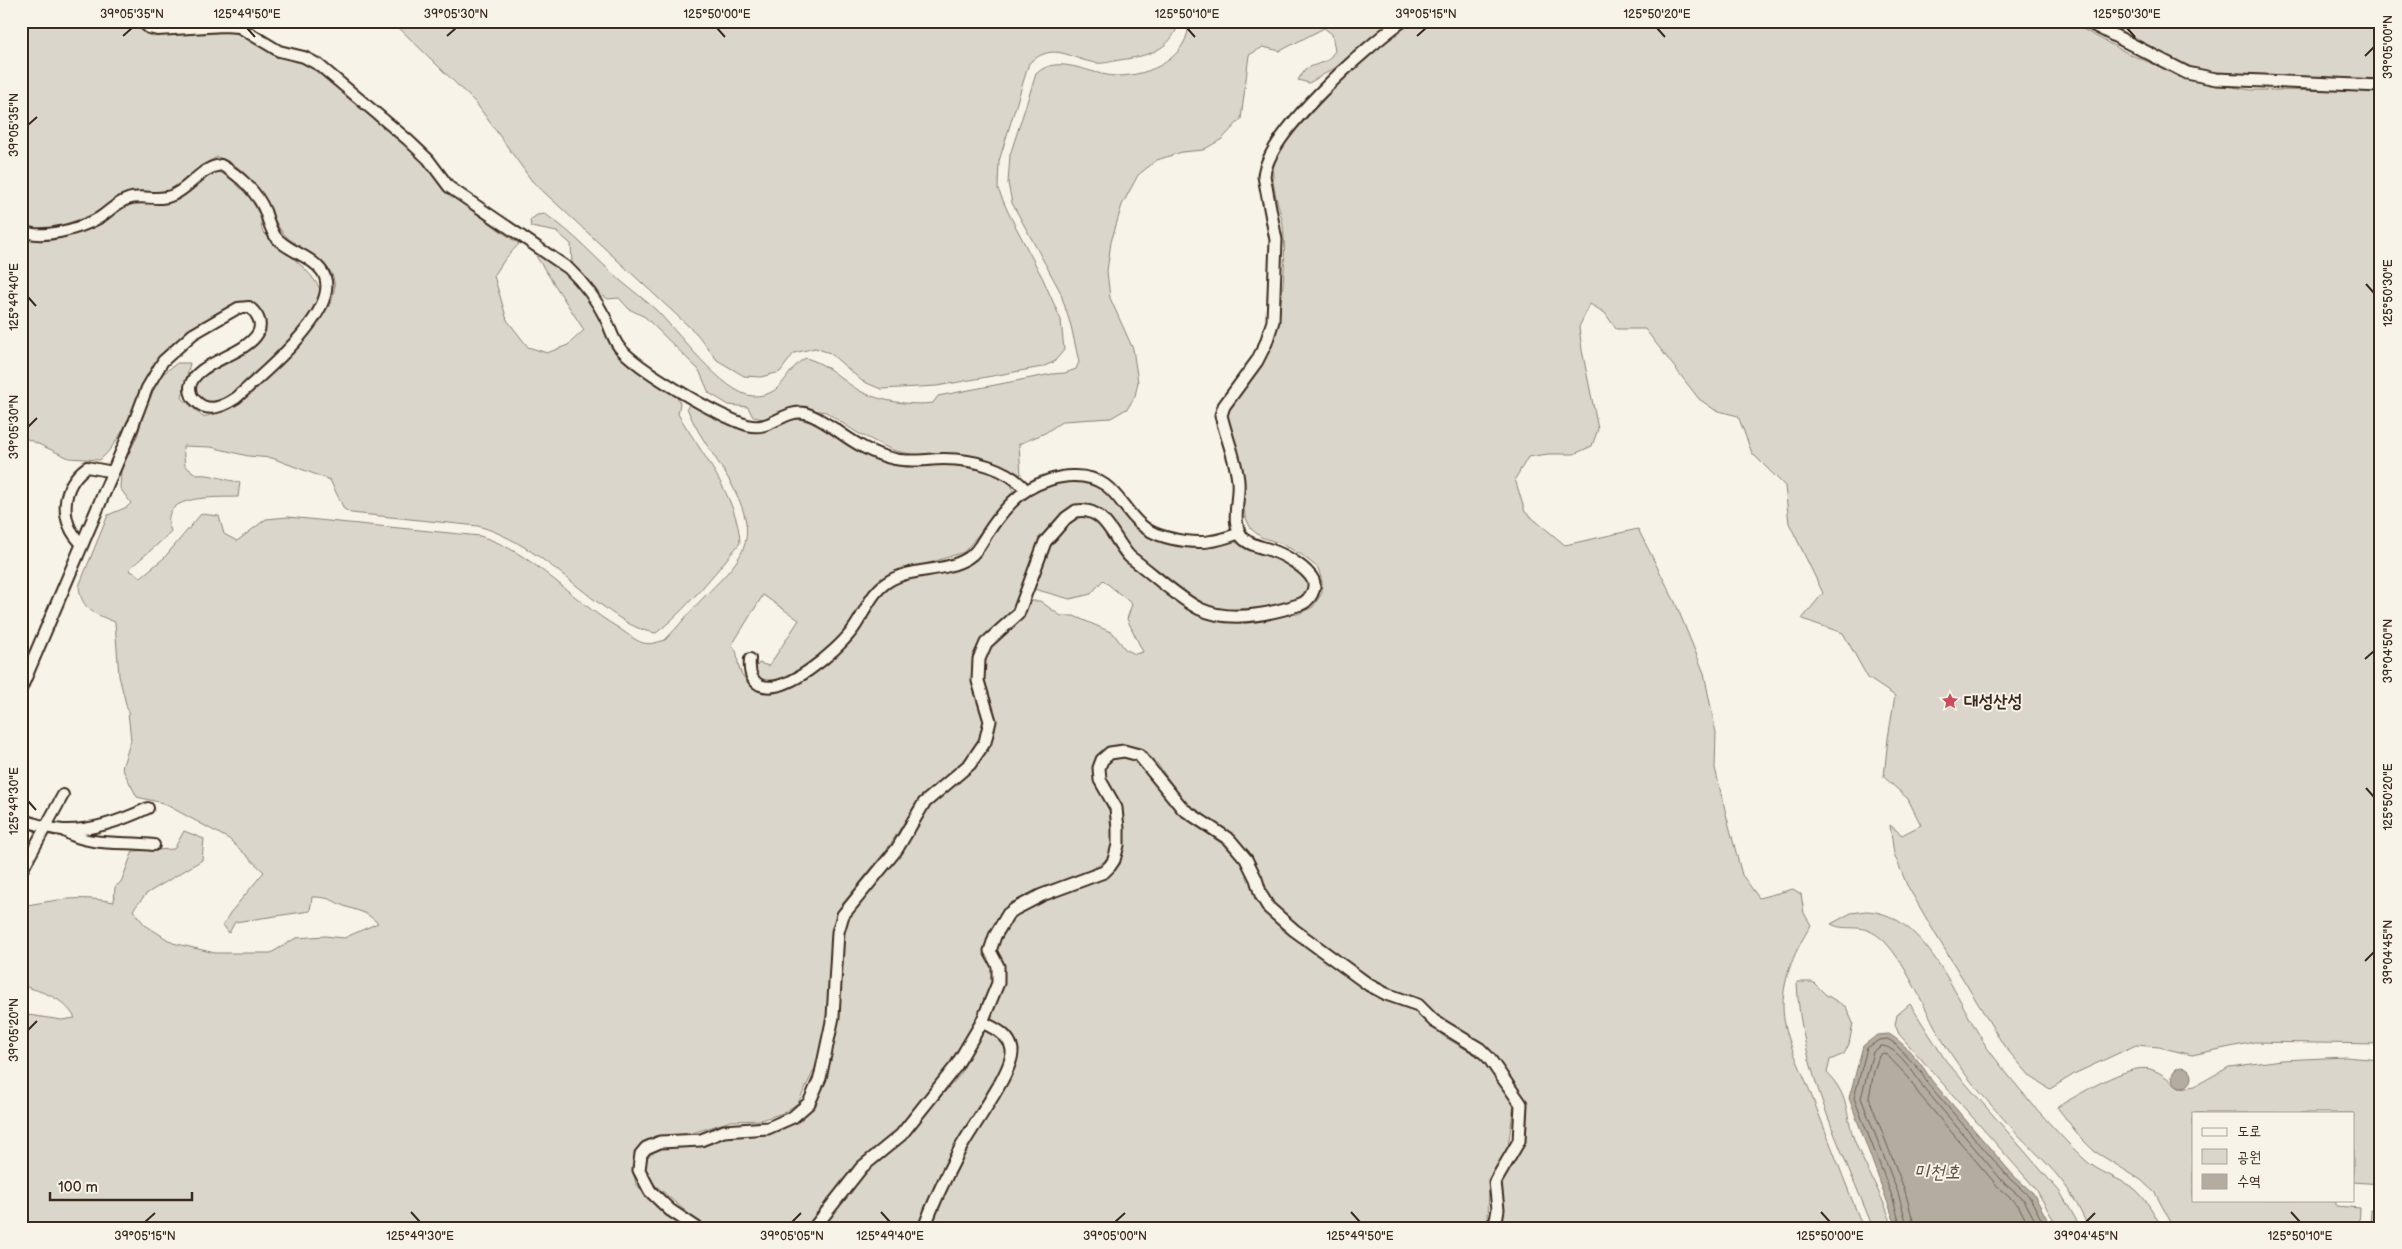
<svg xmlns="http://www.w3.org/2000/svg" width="2402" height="1249" viewBox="0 0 2402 1249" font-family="'Balsamiq Sans','Poor Story',sans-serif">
<rect width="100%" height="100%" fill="#f7f3e8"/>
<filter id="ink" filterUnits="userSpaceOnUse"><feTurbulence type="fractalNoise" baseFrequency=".02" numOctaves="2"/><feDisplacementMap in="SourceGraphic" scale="10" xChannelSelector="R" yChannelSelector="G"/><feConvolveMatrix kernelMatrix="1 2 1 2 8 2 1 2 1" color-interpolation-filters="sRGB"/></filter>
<g filter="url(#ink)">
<g fill="#dbd6cb" stroke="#8b8074">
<path d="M21 21H132L147 32 159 35 231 32 244 35 279 56 300 61 315 69 408 145 450 195 519 244 505 259 494 276 507 320 528 347 547 353 568 345 584 330 536 256H543L579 283 596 308 610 343 630 363 675 394 680 403 678 414C700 451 739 499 740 543 717 571 684 612 656 633 632 630 611 612 592 598 558 571 521 538 478 526L351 513 344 509 330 480 272 458 248 456 211 447 183 446 185 466 197 475C211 473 226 481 240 482L238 497C216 498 156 493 171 531 158 546 142 556 129 570L141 577 164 558 201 514 219 516 224 534 237 541 266 519 288 517 480 536C533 552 570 599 617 627 625 632 634 640 643 643 651 645 658 642 665 640 679 626 690 611 704 597 738 562 761 545 736 493 722 463 699 439 687 408L690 403 735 428 764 431 795 418 814 423 865 453 889 462 912 466 945 464 987 471 1001 476 1011 483 1013 489 1012 498 997 512 964 552 885 577 870 591 847 630 815 660 795 674 777 682H765L757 678 754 670 759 663 769 666 799 620 763 595 732 645C738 652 737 655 738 663 742 684 756 688 775 692 809 680 842 655 863 624 872 611 874 597 888 587 909 572 955 575 977 557 981 553 985 547 988 542 1010 515 1020 490 1057 483 1067 481 1077 478 1087 481 1116 489 1123 526 1148 535 1158 538 1171 542 1181 543 1198 545 1222 535 1237 543 1256 553 1316 562 1308 592L1290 603 1259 608 1220 610 1203 604 1172 584 1133 553 1103 513 1093 506 1079 505 1061 517 1014 610 978 648 986 725 979 744 967 760 918 800 888 848 840 907 834 928 826 1020 818 1062 798 1103 783 1113 760 1120 731 1121 686 1135 654 1136 644 1144 636 1157 633 1171 636 1184 648 1198 687 1228H21V1014L62 1020 75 1018C62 996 44 993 21 985V906C58 900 77 895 114 902L115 887 121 882 133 851 174 849 184 831 204 839 202 860 146 894 133 910 145 925 173 943 215 953H271L296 938 325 936 344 938 378 923C365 912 365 913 350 908 333 903 334 897 312 897L310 911 235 922 229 933 223 925 230 913 264 872 229 839 163 803 137 797 122 768 131 740 128 712 119 676 115 622C95 614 81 610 79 586L108 515 127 507 131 503 120 488 121 470 138 434 145 405 155 380 177 363H190L182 398 203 417C210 415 218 413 225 410 249 399 316 330 329 306 334 297 336 287 333 277 327 258 292 247 280 229 264 203 250 165 217 157L200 166 177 189 163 193 133 192 90 216 46 230 28 228 21 224Z"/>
<path d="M392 21H1179C1172 51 1146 56 1120 60 1113 61 1104 64 1097 63 1070 60 1056 40 1029 63L999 161 998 189 1008 212 1043 279 1061 320 1064 350 1054 362 1042 367 937 386 881 389 862 381 830 353 815 348 794 353 780 372 761 377 744 376 717 360 697 334 532 181 476 103Z"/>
<path d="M1189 21H1390L1345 62 1309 83 1298 80 1305 69 1328 60 1335 51 1332 34 1324 28 1280 51 1263 47 1249 55 1241 119 1222 139 1203 150 1182 152 1157 160 1138 175 1122 205 1111 242 1107 271 1110 298 1133 349 1138 382 1135 396 1128 408 1111 418 1063 421 1045 433 1019 444 1021 475 1001 464 983 459 915 455 892 450 856 432 826 412 793 407 770 420 753 417 748 407 729 405 709 393 699 370 645 317 629 309 619 298 608 299 599 293 572 263 571 244 557 232 531 227 530 220 537 215 545 214C574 233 596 259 622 282 633 291 644 299 655 309 676 329 724 395 753 396 785 397 786 367 806 358 829 365 837 376 855 388 874 401 912 406 933 403L938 396 1052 374 1065 373 1076 369 1079 362 1071 326 1060 291 1012 203 1008 183 1010 155 1036 74C1058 52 1091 76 1117 76 1150 76 1189 58 1189 21Z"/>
<path d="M1417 21H2063L2075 25 2129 54 2195 81 2251 90 2381 91V1044L2254 1042 2192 1055 2159 1047 2136 1045 2076 1073 2050 1089 2031 1077 2004 1046 1936 935 1907 885 1894 854 1890 825 1902 835 1921 825 1908 799 1884 777 1888 738 1895 696 1868 678 1843 633 1802 619 1823 593 1789 523 1785 486 1752 453 1738 416 1715 410 1699 399 1645 329H1616L1605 313 1590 304 1579 327 1582 350 1598 429 1592 446 1574 454H1548L1528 457 1515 479 1525 512 1565 545 1638 529 1675 602 1704 673 1716 733 1715 768 1726 814 1742 875 1759 898 1793 889 1801 894 1804 913 1811 925C1796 949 1783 976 1783 1006 1783 1034 1799 1064 1809 1089 1827 1135 1845 1182 1863 1228H1498L1501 1222V1180L1517 1156 1523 1140 1527 1106 1513 1081 1492 1054 1448 1027 1419 1000 1388 989 1298 928 1272 905 1265 895 1251 859 1240 843 1215 822 1186 804 1156 762 1144 751 1131 746 1117 745 1101 753 1097 759C1105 788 1121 825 1109 855 1101 874 1032 887 1012 904 1006 909 1001 918 996 925 977 951 997 954 993 978 991 990 983 1005 977 1016 938 1099 867 1161 807 1228H705L647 1178 642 1168 645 1152 653 1147 769 1131 818 1095 828 1067 836 1026 840 939 845 920 928 802 968 771 991 711 982 668 983 659 990 645 1018 619 1029 601H1040L1061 616H1074L1113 633 1125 649 1135 654 1143 652 1127 619 1132 604 1103 580 1091 594 1070 599 1034 589 1048 547 1071 518 1088 513 1182 605 1260 618 1298 614 1313 607 1322 593V581L1318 568 1302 555 1282 544 1261 537 1251 529 1245 516 1242 490 1227 413 1229 405C1241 389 1256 373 1265 356 1283 324 1287 262 1283 225 1280 206 1268 181 1275 162 1280 146 1296 131 1306 119 1339 83 1373 44 1417 21Z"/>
<polygon points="2093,21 2381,21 2381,79 2240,77 2204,72 2162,55"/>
<path d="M216 170C234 174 255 193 260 212 262 219 260 225 263 232 282 252 310 266 322 293 319 299 316 308 312 314 298 334 224 422 199 397 195 393 194 389 196 383L264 324C262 313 256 301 243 302 228 304 214 315 202 323 178 342 158 360 144 388 130 414 122 440 100 460L69 458 21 436V237C46 240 73 236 96 226 109 220 117 208 131 203 146 199 163 206 177 199 192 191 200 175 216 170Z"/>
<path d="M1124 756C1159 768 1158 793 1182 815 1202 833 1222 839 1241 863 1253 878 1254 897 1268 914L1402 1005 1417 1012 1443 1036 1484 1060 1506 1090 1514 1105 1507 1154 1489 1187 1488 1220 1482 1228H929L963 1152 1016 1060 988 1018 1000 961 997 950 998 940 1015 913 1118 862 1104 766 1108 758Z"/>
<path d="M1866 911C1930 913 1959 1010 1991 1053 2019 1090 2051 1127 2084 1159 2099 1173 2120 1178 2136 1190 2147 1200 2155 1215 2162 1228H2089C2082 1215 2076 1200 2067 1188 2051 1165 2030 1148 2011 1127 1990 1104 1968 1080 1951 1054 1929 1022 1909 965 1883 940 1861 920 1848 933 1831 924L1851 913Z"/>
<path d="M1797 982H1813L1825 994 1846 1007 1853 1023 1849 1044 1844 1054 1830 1060 1827 1073C1852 1098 1844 1117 1857 1147 1869 1174 1884 1199 1893 1228H1873C1842 1149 1800 1068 1797 982Z"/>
<polygon points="1910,1004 1946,1061 2060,1192 2081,1228 2058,1228 2036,1189 1899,1034 1895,1025 1897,1015"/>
<path d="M991 1029 1007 1046C1004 1079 977 1106 961 1134 945 1164 931 1196 918 1228H820L866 1170 899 1143 960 1075 976 1043 984 1032Z"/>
<path d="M2346 1057 2381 1060V1184L2353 1182V1113H2193V1200H2336V1206L2360 1208 2359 1228H2174L2155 1193 2141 1180 2094 1151 2080 1137 2057 1107C2077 1096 2128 1063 2150 1069 2161 1072 2171 1081 2180 1088L2195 1086 2229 1067 2282 1060Z"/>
<polygon points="2371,1209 2381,1209 2381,1228 2370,1228"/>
</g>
<g fill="#b4aca0" stroke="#84786c">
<path d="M1889 1034C1906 1044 1922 1064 1932 1081L2014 1176 2033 1193 2052 1228H1897L1849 1098 1863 1046 1877 1035Z"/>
<circle cx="2182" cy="1077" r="10"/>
</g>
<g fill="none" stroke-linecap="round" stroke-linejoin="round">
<g stroke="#6b5e52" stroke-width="1">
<polyline points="1901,1228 1892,1196 1854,1098 1867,1048 1879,1040 1888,1039 1894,1043 1920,1070 1928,1084 2010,1179 2029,1196 2046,1228"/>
<path d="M1908 1228 1898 1193 1861 1098 1873 1052 1881 1046C1896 1045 1916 1076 1924 1088L2005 1184 2024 1200 2039 1228"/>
<polyline points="1915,1228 1905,1191 1869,1098 1874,1071 1879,1056 1883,1053 1886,1054 1909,1078 1918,1093 2000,1189 2018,1205 2030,1228"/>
</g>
<g stroke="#3b2a1e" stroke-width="14">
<g id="minor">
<path d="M141 21 149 28 157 30 224 26 239 27 279 51 304 57 319 65 408 140 428 159 449 187 568 268C585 284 596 299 606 319 610 328 613 339 619 347 638 370 718 416 747 425 770 432 784 409 805 413 816 416 825 423 835 429 853 442 873 455 895 459 912 463 927 459 944 459 973 459 1008 468 1026 490"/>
<path d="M21 230C40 241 81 228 99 218 109 212 117 202 128 199 142 194 159 202 173 195 191 187 200 168 221 165 239 175 257 192 265 211 268 220 270 228 275 236 286 251 310 255 321 270 349 305 260 376 236 398 224 406 208 414 196 401 192 398 190 392 190 387 194 362 245 356 258 333 263 323 257 313 249 307L238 308 193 334 163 361 147 388 133 425"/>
<path d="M82 544C58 522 61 485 87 467L113 472"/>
<path d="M750 659C749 669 750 680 760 685 786 696 836 651 851 632 865 615 869 593 889 581 912 567 944 573 968 558 978 552 982 541 989 531 999 516 1011 500 1027 490 1040 482 1058 476 1073 476 1123 475 1120 522 1159 535 1173 540 1197 544 1211 541 1221 540 1231 536 1240 533"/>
<path d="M21 819C35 824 48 829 63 830 92 831 123 820 148 808"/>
<path d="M64 831C90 847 125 841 154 845"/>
<polyline points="21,872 63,795"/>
</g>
</g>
<g stroke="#3b2a1e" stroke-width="15">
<g id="tertiary">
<polyline points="2086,21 2187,73 2216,79 2381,86"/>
<polyline points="21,688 133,425"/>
<path d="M697 1228 670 1210 650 1191 639 1170 641 1154 646 1148 660 1142 701 1140 724 1131 768 1128 793 1117 809 1103 820 1078 833 1017 838 932 843 915 897 849 924 803 970 764 985 742 990 721 978 681 979 659 986 643 1018 614 1045 542 1066 518 1076 511C1106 506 1113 540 1130 557 1151 572 1178 598 1200 609 1230 623 1271 614 1301 604 1309 601 1317 589 1313 580 1307 568 1285 555 1273 551 1264 547 1254 547 1245 540 1229 526 1240 499 1238 481 1236 459 1226 437 1221 415L1224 406 1257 361 1266 343 1273 321 1276 240 1264 176C1268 132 1367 47 1402 21"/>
<polyline points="814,1228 862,1167 901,1135 956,1066 982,1022 998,983 998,966 990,951 995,936 1008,914 1015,909 1042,895 1104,872 1110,866 1114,860 1118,845 1118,829 1116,808 1100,780 1099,768 1102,760 1110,753 1124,751 1139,755 1183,809 1230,840 1246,859 1256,879 1261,895 1269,908 1294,930 1369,985 1386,994 1418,1005 1434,1021 1480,1049 1489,1058 1521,1104 1519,1141 1495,1182 1498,1209 1496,1221 1489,1228"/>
<path d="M924 1228C934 1201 946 1176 959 1151 970 1129 1014 1071 1012 1050 1010 1035 994 1028 982 1022"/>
</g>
</g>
<use href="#minor" stroke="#f7f3e8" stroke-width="10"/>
<use href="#tertiary" stroke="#f7f3e8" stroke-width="11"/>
</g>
</g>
<path fill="none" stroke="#3b2a1e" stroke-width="2" d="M247 28 255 37M717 28 725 37M1187 28 1195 37M1657 28 1665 37M2127 28 2135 37M123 36 132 28M447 36 456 28M1417 36 1426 28M2365 56 2374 47M28 125 37 117M2366 284 2374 293M28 297 36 306M28 427 37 418M2365 659 2374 651M2366 788 2374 797M28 801 36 810M2365 961 2374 952M28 1030 37 1021M411 1212 420 1222M881 1212 890 1222M1351 1212 1360 1222M1821 1212 1830 1222M2291 1212 2300 1222M145 1222 155 1213M792 1222 801 1213M1115 1222 1125 1213M2086 1222 2095 1213"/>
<defs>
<g id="sight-bare" transform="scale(1.35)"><path d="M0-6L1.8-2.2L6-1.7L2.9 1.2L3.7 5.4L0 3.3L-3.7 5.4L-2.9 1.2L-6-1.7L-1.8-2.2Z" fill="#d1495b" stroke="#f7f3e8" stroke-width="2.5" paint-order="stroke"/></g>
</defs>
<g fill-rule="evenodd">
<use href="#sight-bare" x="1950" y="701"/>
</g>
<g text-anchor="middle" stroke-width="4" stroke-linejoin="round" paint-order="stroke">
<g font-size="18" font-weight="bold" fill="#3b2a1e" stroke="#f7f3e8" text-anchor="start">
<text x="1964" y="707">대성산성</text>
</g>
<g font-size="19" font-style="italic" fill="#5f5145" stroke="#f7f3e8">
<text x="1937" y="1178">미천호</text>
</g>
</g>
<rect width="2402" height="1249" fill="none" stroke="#f7f3e8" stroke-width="55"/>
<rect x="2192" y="1112" width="162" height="90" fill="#f7f3e8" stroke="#aca397"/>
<rect x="2202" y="1128" width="25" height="8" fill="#f7f3e8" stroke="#aca397"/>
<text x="2237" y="1136" font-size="15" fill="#3b2a1e">도로</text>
<rect x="2202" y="1149" width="25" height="15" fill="#dbd6cb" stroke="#aca397"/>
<text x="2237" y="1162" font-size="15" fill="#3b2a1e">공원</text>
<rect x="2202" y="1174" width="25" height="15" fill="#b4aca0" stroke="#aca397"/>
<text x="2237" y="1186" font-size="15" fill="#3b2a1e">수역</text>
<path d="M50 1192v8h142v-8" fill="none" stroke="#3b2a1e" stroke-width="2.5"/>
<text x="58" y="1192" font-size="15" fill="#3b2a1e" stroke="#f7f3e8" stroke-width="4" paint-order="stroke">100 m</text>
<rect x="28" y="28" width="2346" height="1194" fill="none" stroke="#3b2a1e" stroke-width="2"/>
<g font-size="12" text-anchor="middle" fill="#3b2a1e">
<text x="132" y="18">39°05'35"N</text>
<text x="247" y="18">125°49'50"E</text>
<text x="456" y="18">39°05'30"N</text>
<text x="717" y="18">125°50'00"E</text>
<text x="1187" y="18">125°50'10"E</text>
<text x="1426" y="18">39°05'15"N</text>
<text x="1657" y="18">125°50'20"E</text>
<text x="2127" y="18">125°50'30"E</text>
<text transform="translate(2388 47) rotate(-90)" y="4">39°05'00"N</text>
<text transform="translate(14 125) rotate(-90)" y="4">39°05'35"N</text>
<text transform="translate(2388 293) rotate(-90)" y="4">125°50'30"E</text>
<text transform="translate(14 297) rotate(-90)" y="4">125°49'40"E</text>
<text transform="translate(14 427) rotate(-90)" y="4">39°05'30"N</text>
<text transform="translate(2388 651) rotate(-90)" y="4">39°04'50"N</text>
<text transform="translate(2388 797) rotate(-90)" y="4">125°50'20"E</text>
<text transform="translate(14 801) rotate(-90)" y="4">125°49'30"E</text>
<text transform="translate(2388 952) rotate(-90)" y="4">39°04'45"N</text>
<text transform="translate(14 1030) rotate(-90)" y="4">39°05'20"N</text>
<text x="145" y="1240">39°05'15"N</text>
<text x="420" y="1240">125°49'30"E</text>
<text x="792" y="1240">39°05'05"N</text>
<text x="890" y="1240">125°49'40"E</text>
<text x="1115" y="1240">39°05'00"N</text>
<text x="1360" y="1240">125°49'50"E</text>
<text x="1830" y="1240">125°50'00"E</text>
<text x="2086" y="1240">39°04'45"N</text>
<text x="2300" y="1240">125°50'10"E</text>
</g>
</svg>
